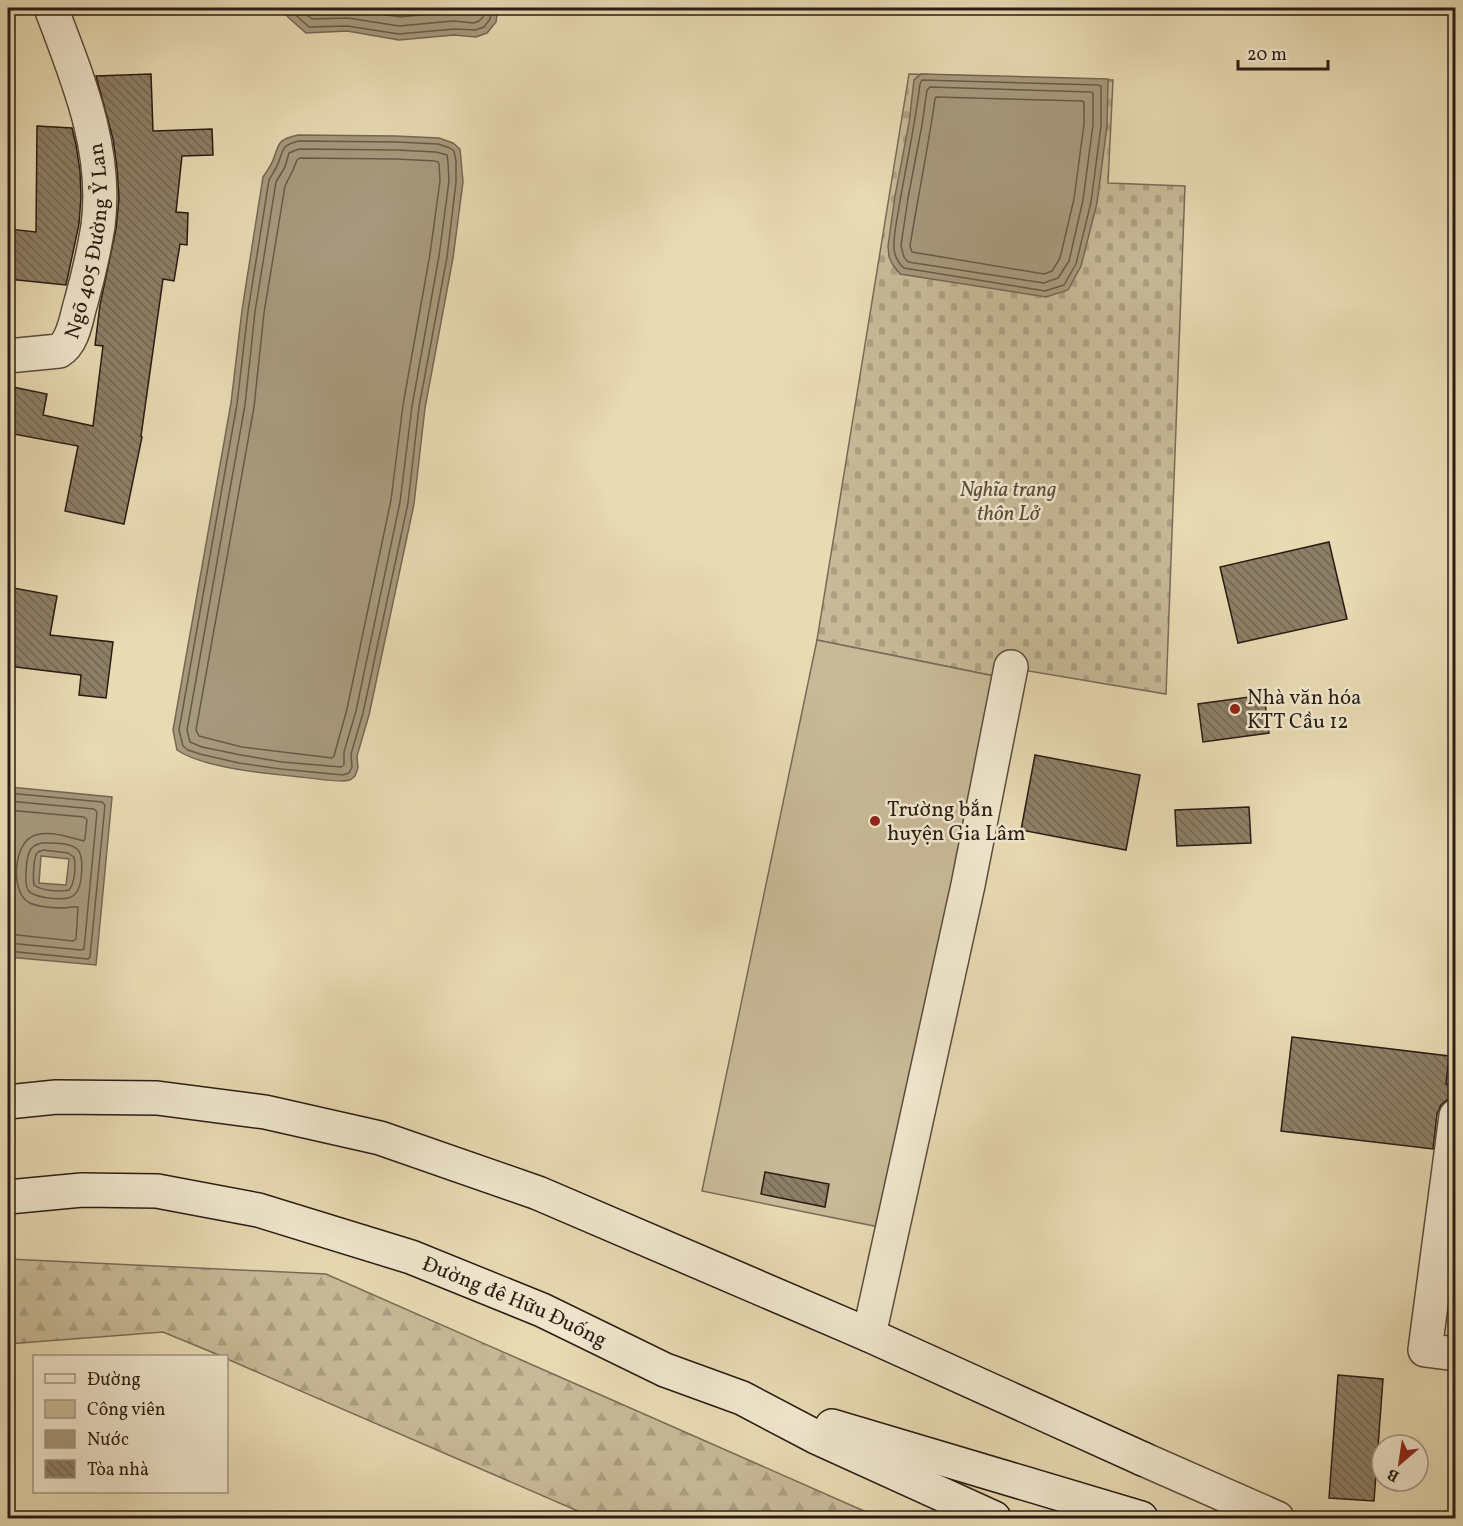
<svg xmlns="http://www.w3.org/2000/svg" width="1463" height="1526" viewBox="0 0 1463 1526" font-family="Vollkorn,serif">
<defs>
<pattern id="forest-firs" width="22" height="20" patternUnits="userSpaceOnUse" patternTransform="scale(1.5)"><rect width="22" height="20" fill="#c8ba98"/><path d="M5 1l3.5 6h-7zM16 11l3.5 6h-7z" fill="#ac9f82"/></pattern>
<pattern id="cemetery-stones" width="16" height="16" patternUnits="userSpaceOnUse" patternTransform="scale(1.5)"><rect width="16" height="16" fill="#c8ba98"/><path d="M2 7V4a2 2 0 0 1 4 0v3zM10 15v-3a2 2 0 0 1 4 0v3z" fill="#ac9f82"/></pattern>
<pattern id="building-back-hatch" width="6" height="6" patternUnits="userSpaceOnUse" patternTransform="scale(1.5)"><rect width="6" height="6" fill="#8d7f66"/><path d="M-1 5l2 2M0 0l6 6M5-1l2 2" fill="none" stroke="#736753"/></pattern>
</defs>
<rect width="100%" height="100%" fill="#e8dab3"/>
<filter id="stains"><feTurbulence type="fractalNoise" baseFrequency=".00333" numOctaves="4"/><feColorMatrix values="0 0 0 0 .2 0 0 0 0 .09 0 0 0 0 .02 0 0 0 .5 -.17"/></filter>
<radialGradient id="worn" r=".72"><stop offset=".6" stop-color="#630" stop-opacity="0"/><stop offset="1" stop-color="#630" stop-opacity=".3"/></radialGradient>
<polygon fill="url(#forest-firs)" stroke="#796b56" stroke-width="1.5" points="8,1259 326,1274 880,1518 594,1518 227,1359 226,1356 221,1356 163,1332 8,1344"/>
<polygon fill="url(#cemetery-stones)" stroke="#796b56" stroke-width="1.5" points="909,74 1113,80 1108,183 1185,186 1166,694 1017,669 1015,680 817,640"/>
<polygon fill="#c8ba98" stroke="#796b56" stroke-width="1.5" points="817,640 999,677 889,1229 702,1191"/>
<g fill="#a7997d" stroke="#756753" stroke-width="1.5" fill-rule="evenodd">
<polygon points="280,8 498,8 496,22 487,33 476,37 454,35 399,40 347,31 306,33 289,18"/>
<polygon points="921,74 1108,79 1107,126 1097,203 1081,266 1068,290 1046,297 900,274 893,265 889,257 888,246 895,196 909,123 914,80"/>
<path d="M298 135 396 136 439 138 453 143 460 149 463 182 453 258 425 408 414 504 369 715 357 756 358 768 355 776 350 780 344 781C330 781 316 779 301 777 269 774 203 768 177 750L173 730 231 403 242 310 263 177C266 172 271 166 273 160 280 142 277 140 298 135Z"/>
<path d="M10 787 112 797 96 965 8 957V809ZM41 856 69 859 66 885 39 883Z"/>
</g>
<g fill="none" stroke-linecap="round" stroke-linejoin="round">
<g stroke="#685a48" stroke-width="1.5">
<polyline points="288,8 309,27 347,26 399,34 454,29 475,30 484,27 490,19 492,8"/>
<polyline points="298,8 312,19 348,18 399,26 453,21 474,23 479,21 483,17 485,8"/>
<polyline points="311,8 315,10 349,9 400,17 452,12 472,14 475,12 476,8"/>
<path d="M922 80 1098 85 1101 86V126L1091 202 1076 264 1064 285 1045 291 904 268C898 263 895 257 894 249 893 236 897 220 899 207 906 166 915 125 920 84Z"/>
<polygon points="930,87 1091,92 1093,93 1093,125 1083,200 1069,261 1058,278 1044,283 908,262 904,257 901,246 908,198 922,125 927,90"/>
<path d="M936 97 1082 101 1084 102V124L1074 199 1060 258 1052 271 1044 274 912 252 910 246C918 197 928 148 935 99Z"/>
<path d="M299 141 396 142 438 144 450 148 454 151 456 161V182L447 257 419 407 408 503 363 713 351 754 352 767 349 773 343 775 281 769 239 763 200 754 188 750 183 746 179 730 237 404 248 311 269 180C272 174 277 168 279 161 284 147 283 145 299 141Z"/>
<polygon points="299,149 396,150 436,152 447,155 448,162 449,181 439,256 412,406 400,502 356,711 344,752 344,765 341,767 282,762 241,755 202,747 190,742 187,730 245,405 255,312 276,182 285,167 289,153"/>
<polygon points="300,158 396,159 435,161 438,162 439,164 440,181 430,254 403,405 391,500 347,709 334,756 332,758 242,747 199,736 196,730 254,407 264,313 285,186 293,170 297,160"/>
<polyline points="8,793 102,802 105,805 90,957 88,959 8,951"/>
<polyline points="8,801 94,809 97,812 84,949 81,950 8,943"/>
<path d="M8 810 84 817 87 820 85 839 84 841C70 838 47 829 33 836 14 844 10 890 28 902 37 907 54 908 65 908 70 907 74 906 78 907L76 939 73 941 8 934"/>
<path d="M42 843C52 843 71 842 78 850 84 856 82 882 78 890 76 894 72 897 68 898 59 900 33 898 28 890 24 883 26 855 31 849 34 845 37 844 42 843Z"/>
<path d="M43 850 68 853 74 857C76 866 75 883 69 890 59 892 42 891 34 885 33 879 33 856 38 852 39 851 42 851 43 850Z"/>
</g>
</g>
<g fill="url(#building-back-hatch)" stroke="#2a1c13" stroke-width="1.5">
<polygon points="151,74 153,131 212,129 213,155 182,156 176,212 188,213 187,245 180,244 174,281 163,279 141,436 142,437 124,524 65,511 78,446 8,433 8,386 47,394 43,415 93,426 103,346 95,345 100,305 116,229 119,198 117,168 113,139 96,76"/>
<polygon points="37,126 72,128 76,145 80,171 81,197 79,224 66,285 8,279 8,246 9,229 36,232"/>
<polygon points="1329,542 1347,619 1238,643 1220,567"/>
<polygon points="8,587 57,596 50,635 113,642 106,698 79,695 81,675 8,666"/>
<polygon points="1264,695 1269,733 1203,742 1198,704"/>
<polygon points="1035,755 1140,775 1126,850 1021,830"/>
<polygon points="1249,807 1251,843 1177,846 1175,810"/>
<polygon points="1292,1037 1449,1056 1446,1084 1455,1085 1455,1098 1448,1099 1441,1105 1437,1114 1433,1149 1281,1131"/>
<polygon points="765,1172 829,1184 825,1207 761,1194"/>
<polygon points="1338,1375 1383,1379 1374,1501 1329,1498"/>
</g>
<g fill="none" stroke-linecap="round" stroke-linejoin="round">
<g stroke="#5a4c3b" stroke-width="36">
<g id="street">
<path id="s1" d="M8 356 59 351C74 342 76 318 81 302 88 277 94 251 98 226 108 149 77 77 51 8"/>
<polyline points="1456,1116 1425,1350 1456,1354"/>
<polyline points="869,1335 968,885 1011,667"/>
<polyline points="1143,1459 1277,1518"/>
</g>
</g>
<g stroke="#2a1c13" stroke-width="36">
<g id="secondary">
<polyline points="8,1102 56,1097 157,1098 265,1112 380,1138 538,1193 869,1335 1143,1459"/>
<path id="s2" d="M8 1197 82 1190 157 1191 258 1210 411 1257 542 1310 665 1370 742 1398 816 1437 994 1518"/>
<polyline points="832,1426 1141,1518"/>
</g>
</g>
<use href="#street" stroke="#f0e7ce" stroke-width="33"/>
<use href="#secondary" stroke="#f0e7ce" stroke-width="33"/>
</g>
<g fill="#8f2418" stroke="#f0e7ce" stroke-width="2">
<circle cx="1235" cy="709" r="6"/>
<circle cx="875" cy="821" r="6"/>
</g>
<g text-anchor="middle" stroke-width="5" stroke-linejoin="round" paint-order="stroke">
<g font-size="21" fill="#2a1c13" stroke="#f0e7ce">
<text dy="7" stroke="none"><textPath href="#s1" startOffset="168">Ngõ 405 Đường Ỷ Lan</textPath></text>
<text dy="7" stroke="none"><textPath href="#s2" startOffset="525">Đường đê Hữu Đuống</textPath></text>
</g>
<g font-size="21" font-style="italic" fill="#594b3b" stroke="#f0e7ce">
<text x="1008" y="496">Nghĩa trang<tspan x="1008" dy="24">thôn Lở</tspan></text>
</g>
<g font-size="21" fill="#2a1c13" stroke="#f0e7ce" text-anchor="start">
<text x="1247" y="704">Nhà văn hóa<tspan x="1247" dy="24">KTT Cầu 12</tspan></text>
<text x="887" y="816">Trường bắn<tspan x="887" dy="24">huyện Gia Lâm</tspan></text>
</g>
</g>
<rect width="1463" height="1526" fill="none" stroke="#e8dab3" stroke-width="30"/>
<rect x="9" y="9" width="1445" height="1508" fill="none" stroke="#2a1c13" stroke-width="3"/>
<rect x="15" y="15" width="1433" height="1496" fill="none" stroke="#2a1c13" stroke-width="1.5"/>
<rect x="33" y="1355" width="195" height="138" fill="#f0e7ce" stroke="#a19683" stroke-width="1.5"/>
<rect x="45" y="1374" width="30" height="9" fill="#f0e7ce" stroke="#a19683" stroke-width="1.5"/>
<text x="87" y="1385" font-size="18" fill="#2a1c13">Đường</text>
<rect x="45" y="1400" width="30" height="18" fill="#c8ba98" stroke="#a19683" stroke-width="1.5"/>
<text x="87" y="1415" font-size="18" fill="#2a1c13">Công viên</text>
<rect x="45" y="1430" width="30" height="18" fill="#a7997d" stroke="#a19683" stroke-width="1.5"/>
<text x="87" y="1445" font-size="18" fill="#2a1c13">Nước</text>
<rect x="45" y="1460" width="30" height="18" fill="url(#building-back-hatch)" stroke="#a19683" stroke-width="1.5"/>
<text x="87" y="1475" font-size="18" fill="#2a1c13">Tòa nhà</text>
<g transform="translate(1400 1463) rotate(209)"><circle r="28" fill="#f0e7ce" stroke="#a19683" stroke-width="1.5"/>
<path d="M0-4.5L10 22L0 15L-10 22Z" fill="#8f2418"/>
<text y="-9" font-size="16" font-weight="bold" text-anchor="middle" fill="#2a1c13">B</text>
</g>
<path d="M1238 60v9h90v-9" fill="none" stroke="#2a1c13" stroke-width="3"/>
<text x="1247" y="60" font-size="18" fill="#2a1c13" stroke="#f0e7ce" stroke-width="4.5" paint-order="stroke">20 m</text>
<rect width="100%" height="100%" filter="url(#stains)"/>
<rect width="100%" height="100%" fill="url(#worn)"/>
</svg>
